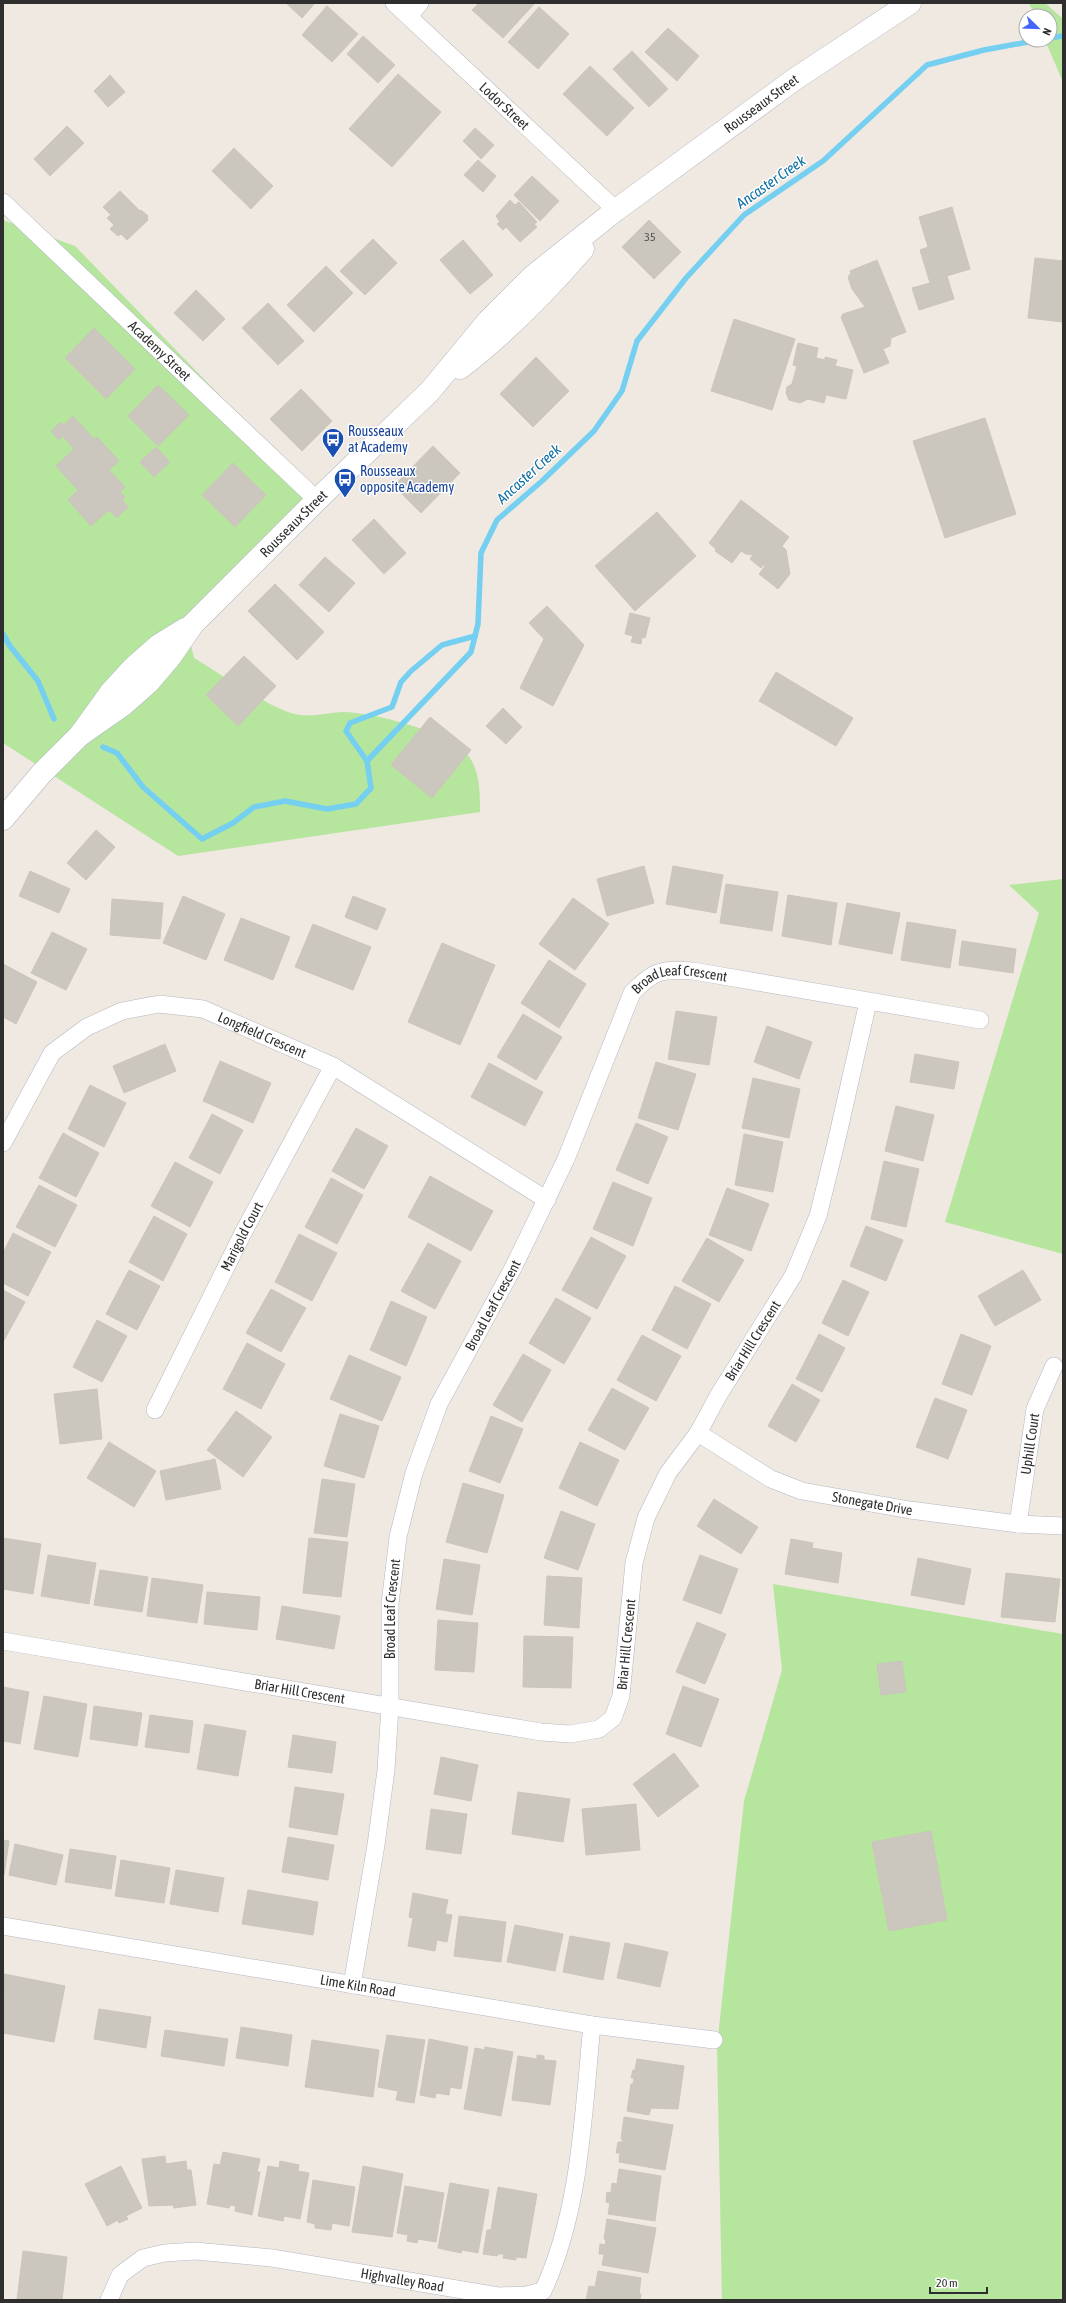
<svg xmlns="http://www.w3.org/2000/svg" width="1066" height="2303" viewBox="0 0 1066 2303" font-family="'Asap Condensed',sans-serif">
<rect width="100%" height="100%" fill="#efe9e1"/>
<g fill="#b6e59e">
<polygon points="1029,3 1045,3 1063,19 1063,82 1045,40 1050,40 1050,16 1035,16"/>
<path d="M3 220 75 246 325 504 190 641 194 658C218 672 275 713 300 715 315 717 331 712 345 712 375 713 444 731 465 752 480 767 480 791 480 812L178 856 3 743Z"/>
<polygon points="1063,879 1063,1254 945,1222 1039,913 1009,885"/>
<polygon points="773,1584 1063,1634 1063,2300 722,2300 717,2046 744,1801 782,1670"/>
</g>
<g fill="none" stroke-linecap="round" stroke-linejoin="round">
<g stroke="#75cff0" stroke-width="5.5">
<polyline points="1050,38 1062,36"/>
<polyline points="3,634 10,646 38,681 54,719"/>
<polyline points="103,747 117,753 143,787 202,839 233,823 254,807 285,801 327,809 356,804 371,788 367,761 471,652 478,624 481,553 497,520 542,481 594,431 622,391 637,341 686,278 744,215 823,161 927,65 984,50 1039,40"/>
<polyline points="367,761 346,731 350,723 392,707 401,682 411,671 442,645 475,636"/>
</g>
</g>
<g fill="#cbc7bf" stroke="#cbc5ba">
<polygon points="286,3 315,3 302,18"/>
<polygon points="479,3 535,3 503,38 472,10"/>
<polygon points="327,6 358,34 332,62 302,35"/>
<polygon points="539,7 569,34 538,69 508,42"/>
<polygon points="668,28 699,56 677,81 645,52"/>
<polygon points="363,36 395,65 378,83 347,54"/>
<polygon points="632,51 668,89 649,107 613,69"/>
<polygon points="590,66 634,108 607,136 563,94"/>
<polygon points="398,74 441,112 392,167 349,129"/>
<polygon points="110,75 125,92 108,107 94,91"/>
<polygon points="67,126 84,143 50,176 34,159"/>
<polygon points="475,128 494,145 481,159 463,141"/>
<polygon points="234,148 273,186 251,209 212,171"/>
<polygon points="478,160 496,176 483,192 464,175"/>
<polygon points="532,176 559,201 540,221 514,195"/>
<polygon points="120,191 140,211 141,210 148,216 147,218 148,220 127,240 121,234 118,236 110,229 114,225 107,218 111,215 103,207"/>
<polygon points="510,200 515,205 519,202 537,222 534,224 537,227 520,242 506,227 503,230 497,224 500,222 496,216"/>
<polygon points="952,207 970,269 947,276 954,299 919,310 912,288 930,283 920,250 928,247 919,217"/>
<polygon points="649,220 681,252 654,279 622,247"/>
<polygon points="373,239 397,263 365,295 340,271"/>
<polygon points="463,240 493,275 470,294 440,260"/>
<polygon points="1035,258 1063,261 1063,322 1028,318"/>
<polygon points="877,260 906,332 891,338 890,346 883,349 889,363 864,373 841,317 843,314 865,307 852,289 848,277 851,273 850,271"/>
<polygon points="326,266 353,293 314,332 287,305"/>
<polygon points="196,290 225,319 203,341 174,313"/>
<polygon points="268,303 304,341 278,365 242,328"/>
<polygon points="734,319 795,339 772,410 711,391"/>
<polygon points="94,328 135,369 106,399 65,358"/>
<polygon points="798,343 818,348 816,358 825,360 825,357 837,360 835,366 853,370 846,399 826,395 824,403 808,399 800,403 789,400 786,393 787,387 792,384 797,366 793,365"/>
<polygon points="536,357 569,391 533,427 500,394"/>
<polygon points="158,385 189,415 158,446 128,416"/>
<polygon points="301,389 332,421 302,451 270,419"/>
<polygon points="73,416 94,439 97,437 119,461 109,470 125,487 120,492 125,497 122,500 128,507 117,518 109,510 91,526 68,500 78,490 56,466 74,449 63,436 59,440 51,431 61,422 64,425"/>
<polygon points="985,418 1016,514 945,538 913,441"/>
<polygon points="433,446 460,473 421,513 394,486"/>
<polygon points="156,447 170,462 154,477 140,462"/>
<polygon points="233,463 266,495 235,527 202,495"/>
<polygon points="741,500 789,537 782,546 786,550 790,574 778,589 759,574 765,566 764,564 761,568 750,559 753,555 746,554 741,551 732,563 715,551 716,549 709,543"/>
<polygon points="657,512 696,556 635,611 595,566"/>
<polygon points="374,519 406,553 384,574 352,540"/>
<polygon points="325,557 355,583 329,612 299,585"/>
<polygon points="275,584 324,632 297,660 248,611"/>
<polygon points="547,606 584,645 553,706 520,688 544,639 529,623"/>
<polygon points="630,613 650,618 645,638 642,637 641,644 631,642 633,636 625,634"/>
<polygon points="244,656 276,686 238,726 206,695"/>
<polygon points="776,672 853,718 836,746 759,701"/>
<polygon points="503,708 522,727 506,744 486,726"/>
<polygon points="430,717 471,750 432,798 391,765"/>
<polygon points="96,830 115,847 86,880 67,863"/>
<polygon points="644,866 654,903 607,916 597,879"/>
<polygon points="673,866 723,875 716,913 666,904"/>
<polygon points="30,871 70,889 59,913 19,896"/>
<polygon points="726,884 778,892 772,931 720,923"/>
<polygon points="788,895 837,903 831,945 782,936"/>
<polygon points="183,896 225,914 206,960 163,943"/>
<polygon points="353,896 386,909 377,930 345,917"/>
<polygon points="573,898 609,924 575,970 539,944"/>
<polygon points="112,899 163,903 160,939 110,935"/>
<polygon points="847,903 900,913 892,954 839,944"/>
<polygon points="241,918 290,937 273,980 224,960"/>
<polygon points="907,922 956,930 950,968 901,960"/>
<polygon points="313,924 371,947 353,990 295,967"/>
<polygon points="52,932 87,949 66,990 31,973"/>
<polygon points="962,941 1016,949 1013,973 959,965"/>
<polygon points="442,943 495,965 460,1045 408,1022"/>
<polygon points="549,960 586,984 559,1028 521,1003"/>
<polygon points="3,964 37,982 16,1024 3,1017"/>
<polygon points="676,1011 717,1017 709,1065 668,1059"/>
<polygon points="523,1014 562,1037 536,1080 497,1057"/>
<polygon points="767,1026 812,1042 799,1079 754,1062"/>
<polygon points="165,1044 176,1071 124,1093 113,1066"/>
<polygon points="915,1054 959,1062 954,1089 910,1082"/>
<polygon points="220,1061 271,1083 253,1123 203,1101"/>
<polygon points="656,1062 696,1074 678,1130 638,1118"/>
<polygon points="489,1063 543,1092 525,1126 471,1097"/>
<polygon points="753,1078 800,1089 789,1138 742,1128"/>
<polygon points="90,1085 126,1103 104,1147 68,1129"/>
<polygon points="896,1106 934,1115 923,1161 885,1151"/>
<polygon points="212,1114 243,1130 220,1174 189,1158"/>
<polygon points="636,1123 668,1137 648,1184 616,1170"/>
<polygon points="356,1128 388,1146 364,1189 332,1171"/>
<polygon points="63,1133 99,1153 76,1197 39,1178"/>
<polygon points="744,1134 783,1142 773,1192 735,1185"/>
<polygon points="884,1161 919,1169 906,1227 871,1219"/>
<polygon points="175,1162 213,1182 190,1227 151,1206"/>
<polygon points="430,1176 493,1211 471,1251 408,1217"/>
<polygon points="331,1178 363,1195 337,1244 305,1227"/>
<polygon points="613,1182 652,1198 633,1246 593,1229"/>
<polygon points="39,1185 77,1205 55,1247 16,1227"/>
<polygon points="727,1188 769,1204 751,1251 709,1235"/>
<polygon points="154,1216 187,1234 163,1281 129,1262"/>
<polygon points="866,1226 903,1240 886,1281 850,1266"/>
<polygon points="13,1233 51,1252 28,1296 3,1283 3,1253"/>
<polygon points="299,1234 337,1253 312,1301 275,1282"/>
<polygon points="591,1237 626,1256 597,1309 562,1290"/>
<polygon points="707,1238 744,1260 719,1302 682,1281"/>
<polygon points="428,1243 461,1261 435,1309 401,1291"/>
<polygon points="129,1270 160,1286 137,1330 106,1314"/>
<polygon points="1023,1270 1041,1300 995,1326 978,1296"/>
<polygon points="843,1280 869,1292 848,1336 822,1323"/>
<polygon points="675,1286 711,1304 687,1349 652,1330"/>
<polygon points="271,1289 306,1308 281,1352 246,1333"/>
<polygon points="3,1290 25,1302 3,1342"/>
<polygon points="556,1298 591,1318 564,1364 529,1343"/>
<polygon points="391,1301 427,1317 406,1366 370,1350"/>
<polygon points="97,1320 127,1336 102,1382 73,1367"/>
<polygon points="819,1334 845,1348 822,1392 796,1379"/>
<polygon points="961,1334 991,1346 972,1395 942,1384"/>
<polygon points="642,1335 681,1356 656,1401 617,1380"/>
<polygon points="247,1343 285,1364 261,1409 223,1389"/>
<polygon points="523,1354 551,1370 522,1422 493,1405"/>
<polygon points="349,1355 401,1377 382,1421 330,1399"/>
<polygon points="792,1384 820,1400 796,1442 768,1426"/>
<polygon points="612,1388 649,1408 625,1450 588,1430"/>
<polygon points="97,1389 102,1439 60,1444 54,1394"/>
<polygon points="935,1398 967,1410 948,1459 916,1447"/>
<polygon points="236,1411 272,1437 243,1477 207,1450"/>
<polygon points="340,1414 379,1426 364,1478 324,1466"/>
<polygon points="491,1416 523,1429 500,1483 469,1471"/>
<polygon points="109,1442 156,1471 134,1507 87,1478"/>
<polygon points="580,1442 619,1460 597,1506 559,1488"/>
<polygon points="215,1459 221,1489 166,1500 160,1471"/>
<polygon points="322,1479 355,1484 347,1537 314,1533"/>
<polygon points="463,1483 504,1495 487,1553 446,1542"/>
<polygon points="714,1499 758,1527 741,1554 697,1526"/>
<polygon points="561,1511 595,1524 578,1570 544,1558"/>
<polygon points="3,1538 41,1544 33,1594 3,1589"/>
<polygon points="309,1538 348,1542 341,1597 303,1593"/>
<polygon points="791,1539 813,1543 812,1548 842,1553 838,1583 785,1574"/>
<polygon points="48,1555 96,1563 89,1604 41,1596"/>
<polygon points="700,1555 738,1569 721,1614 683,1600"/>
<polygon points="918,1558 971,1569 964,1605 911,1595"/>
<polygon points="444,1559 480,1565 472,1615 436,1609"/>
<polygon points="100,1570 148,1577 142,1612 94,1605"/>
<polygon points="1006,1573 1060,1579 1055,1622 1001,1617"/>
<polygon points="547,1576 582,1578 579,1628 544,1625"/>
<polygon points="152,1578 203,1585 197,1623 147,1616"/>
<polygon points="207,1592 260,1597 257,1630 204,1624"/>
<polygon points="282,1606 340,1616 334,1649 276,1639"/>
<polygon points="438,1620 478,1623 474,1672 435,1670"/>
<polygon points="697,1622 726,1634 705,1684 676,1672"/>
<polygon points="524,1636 573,1637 571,1688 523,1687"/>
<polygon points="902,1661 906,1692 881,1695 877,1664"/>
<polygon points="683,1686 719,1699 701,1747 666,1734"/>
<polygon points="3,1687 29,1692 20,1744 3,1741"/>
<polygon points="44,1696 87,1704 78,1757 34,1749"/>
<polygon points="94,1706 142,1713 137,1746 90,1739"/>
<polygon points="150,1715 193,1721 189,1753 145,1747"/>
<polygon points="205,1724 246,1731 238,1776 197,1769"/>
<polygon points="293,1735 336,1742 332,1773 288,1767"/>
<polygon points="674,1753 699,1786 658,1817 633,1784"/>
<polygon points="441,1757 478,1765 471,1801 434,1794"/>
<polygon points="295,1787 344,1794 337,1835 289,1827"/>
<polygon points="518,1792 570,1799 563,1842 512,1834"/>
<polygon points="636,1804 640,1850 586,1855 582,1809"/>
<polygon points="431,1809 467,1814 461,1854 426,1849"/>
<polygon points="931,1831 947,1920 889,1931 872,1842"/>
<polygon points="288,1837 334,1845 328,1880 282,1872"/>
<polygon points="3,1840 9,1841 4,1875 3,1875"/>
<polygon points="15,1844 63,1855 56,1885 9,1875"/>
<polygon points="70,1849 116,1856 111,1889 65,1882"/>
<polygon points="121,1860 170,1868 164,1903 115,1896"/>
<polygon points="176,1870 224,1878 218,1912 170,1904"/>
<polygon points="248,1890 318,1902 313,1935 242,1924"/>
<polygon points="413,1893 448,1900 445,1914 452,1915 447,1942 437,1940 435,1951 408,1946 413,1918 409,1917"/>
<polygon points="459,1916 506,1922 501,1962 454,1956"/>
<polygon points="515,1925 563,1934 555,1971 507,1962"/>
<polygon points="570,1936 610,1943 603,1980 563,1972"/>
<polygon points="625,1943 668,1952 660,1987 617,1978"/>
<polygon points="4,1974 65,1986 54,2042 3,2033"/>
<polygon points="99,2009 151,2017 146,2048 94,2039"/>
<polygon points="241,2027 292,2035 288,2066 236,2058"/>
<polygon points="165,2030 228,2039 224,2066 161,2056"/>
<polygon points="387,2035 425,2040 414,2103 396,2100 398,2091 378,2087"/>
<polygon points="429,2039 468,2047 461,2089 450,2087 449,2095 436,2093 435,2098 420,2095"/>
<polygon points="312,2040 379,2050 373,2097 305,2087"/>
<polygon points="485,2047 513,2052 501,2116 464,2109 475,2048 485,2050"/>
<polygon points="537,2055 544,2056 544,2060 556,2061 550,2105 512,2100 518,2056 537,2059"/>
<polygon points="637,2059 684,2066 678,2109 651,2108 649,2115 627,2111 631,2084 633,2084 634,2078 631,2078 633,2070 635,2070"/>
<polygon points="624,2117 673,2125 665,2170 619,2162 620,2153 616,2153 618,2142 622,2142 623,2139 621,2139"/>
<polygon points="223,2152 260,2159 257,2172 260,2172 252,2215 235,2211 236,2206 230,2205 229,2208 207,2204 214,2164 220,2165"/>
<polygon points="165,2156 166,2164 186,2161 187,2170 191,2170 196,2205 174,2208 173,2205 149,2206 142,2159"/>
<polygon points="280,2161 299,2165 298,2171 309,2173 300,2219 284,2216 283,2221 258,2216 268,2166 279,2168"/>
<polygon points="121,2166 142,2208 126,2216 128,2219 119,2223 118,2220 107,2226 85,2184"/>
<polygon points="363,2166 403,2174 392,2237 352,2232"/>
<polygon points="619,2169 661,2176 655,2221 608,2214 610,2203 606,2202 607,2192 611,2193 612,2183 617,2184"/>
<polygon points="313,2180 355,2187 349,2226 332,2223 331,2230 315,2228 315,2224 307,2222"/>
<polygon points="450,2183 489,2190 478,2253 462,2250 461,2253 438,2248"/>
<polygon points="405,2186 444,2193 436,2242 418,2239 417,2243 407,2241 408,2235 397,2233"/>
<polygon points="498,2187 537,2194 526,2258 516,2257 516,2260 503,2258 504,2254 498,2254 497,2256 483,2254 487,2230 491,2230"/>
<polygon points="607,2219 656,2228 648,2273 602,2265 604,2254 599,2254 600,2244 605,2245 606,2240 604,2239"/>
<polygon points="23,2251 67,2257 62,2300 17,2300"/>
<polygon points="598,2271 641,2278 639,2294 641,2294 640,2300 586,2300 589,2286 595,2287"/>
</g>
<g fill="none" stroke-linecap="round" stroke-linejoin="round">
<g stroke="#b4b7c1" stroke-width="18">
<g id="street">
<path id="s1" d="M394 3 616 210"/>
<polyline points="409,16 420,3"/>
<path id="s2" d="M3 202 317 500"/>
<path id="s3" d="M3 1143 52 1053 87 1027 122 1011 159 1004 203 1009 333 1066 547 1200"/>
<path id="s4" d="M155 1410 243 1233 333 1066"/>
<path id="s5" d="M698 1433 771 1479 802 1491 910 1510 1018 1524 1063 1526"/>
<path id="s6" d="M1018 1524 1035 1409 1054 1366"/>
<path id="s7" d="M3 1641 541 1732 570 1734 599 1729 613 1718 621 1696 634 1563 646 1518 668 1473 698 1433 718 1396 793 1276 818 1216 836 1143 868 1002"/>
<path id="s8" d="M3 1926 592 2025 714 2040"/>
<path id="s9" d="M352 1985 376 1845 386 1770 390 1707V1604L398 1537 414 1473 439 1404 513 1268 566 1159 632 993C654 970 662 969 693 971L980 1020"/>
<path id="s10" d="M109 2300 120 2275 143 2258 165 2253 195 2251 272 2258 498 2296 526 2295 543 2291C581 2209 583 2114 592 2025"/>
</g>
</g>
<g stroke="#b4b7c1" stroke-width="23">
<g id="secondary">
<path d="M460 368C506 333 545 293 583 249"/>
<path id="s11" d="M80 735 123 705 148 683 171 656 193 624 317 500 430 391 488 321 533 276 616 210 795 79 910 3"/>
<polyline points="3,819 41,774 80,735 111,692 133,668 159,645 185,629"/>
</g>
</g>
<use href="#street" stroke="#fff" stroke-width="17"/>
<use href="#secondary" stroke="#fff" stroke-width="22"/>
</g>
<defs>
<g id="bus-pin" transform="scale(1.15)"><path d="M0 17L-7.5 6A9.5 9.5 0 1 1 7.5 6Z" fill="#1a4fb4" stroke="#fff"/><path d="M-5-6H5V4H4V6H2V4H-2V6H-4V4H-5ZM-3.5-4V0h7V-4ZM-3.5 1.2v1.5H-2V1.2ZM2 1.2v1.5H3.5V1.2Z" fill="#fff"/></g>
</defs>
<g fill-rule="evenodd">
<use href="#bus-pin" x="333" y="439"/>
<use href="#bus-pin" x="345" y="479"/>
</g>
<g text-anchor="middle" stroke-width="3" stroke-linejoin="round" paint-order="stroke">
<g font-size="12" fill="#555452">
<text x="650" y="241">35</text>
</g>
<g font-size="14" fill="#2e2e2e" stroke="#fff">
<text dy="5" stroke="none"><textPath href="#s11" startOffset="933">Rousseaux Street</textPath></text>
<text dy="5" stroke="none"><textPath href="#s1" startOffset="151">Lodor Street</textPath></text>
<text dy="5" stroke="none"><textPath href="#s2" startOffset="216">Academy Street</textPath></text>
<text dy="5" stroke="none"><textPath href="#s11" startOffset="302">Rousseaux Street</textPath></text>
<text dy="5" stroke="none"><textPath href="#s9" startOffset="1098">Broad Leaf Crescent</textPath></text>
<text dy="5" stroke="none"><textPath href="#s3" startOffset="331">Longfield Crescent</textPath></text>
<text dy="5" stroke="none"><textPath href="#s4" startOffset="194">Marigold Court</textPath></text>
<text dy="5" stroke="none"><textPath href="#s9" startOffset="703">Broad Leaf Crescent</textPath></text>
<text dy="5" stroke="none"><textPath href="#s7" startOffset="1033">Briar Hill Crescent</textPath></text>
<text dy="5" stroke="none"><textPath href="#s6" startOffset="81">Uphill Court</textPath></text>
<text dy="5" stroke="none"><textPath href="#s5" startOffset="191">Stonegate Drive</textPath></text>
<text dy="5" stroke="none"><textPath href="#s9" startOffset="379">Broad Leaf Crescent</textPath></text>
<text dy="5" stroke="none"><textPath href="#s7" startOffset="697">Briar Hill Crescent</textPath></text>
<text dy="5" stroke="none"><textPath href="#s7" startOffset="301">Briar Hill Crescent</textPath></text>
<text dy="5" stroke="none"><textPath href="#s8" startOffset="360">Lime Kiln Road</textPath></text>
<text dy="5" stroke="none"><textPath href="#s10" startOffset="318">Highvalley Road</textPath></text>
</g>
<g font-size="14" fill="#164399" stroke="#fff" text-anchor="start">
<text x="348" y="436">Rousseaux<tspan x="348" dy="16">at Academy</tspan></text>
<text x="360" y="476">Rousseaux<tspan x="360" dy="16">opposite Academy</tspan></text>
</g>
<g font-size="15" font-style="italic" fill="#0d6fa3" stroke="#fff">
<text transform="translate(771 182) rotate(-35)" y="5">Ancaster Creek</text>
<text transform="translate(529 474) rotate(-42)" y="5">Ancaster Creek</text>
</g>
</g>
<rect width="1066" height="2303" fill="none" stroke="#2e2e2e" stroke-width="8"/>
<g transform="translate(1038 28) rotate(113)"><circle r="19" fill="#ffffff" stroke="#ababab"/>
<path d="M0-3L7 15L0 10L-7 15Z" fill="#4264fb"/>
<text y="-6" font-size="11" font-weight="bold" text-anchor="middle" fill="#2e2e2e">N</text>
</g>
<path d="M930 2287v6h57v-6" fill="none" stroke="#2e2e2e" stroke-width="2"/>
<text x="936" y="2287" font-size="12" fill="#2e2e2e" stroke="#ffffff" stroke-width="3" paint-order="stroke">20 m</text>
</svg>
